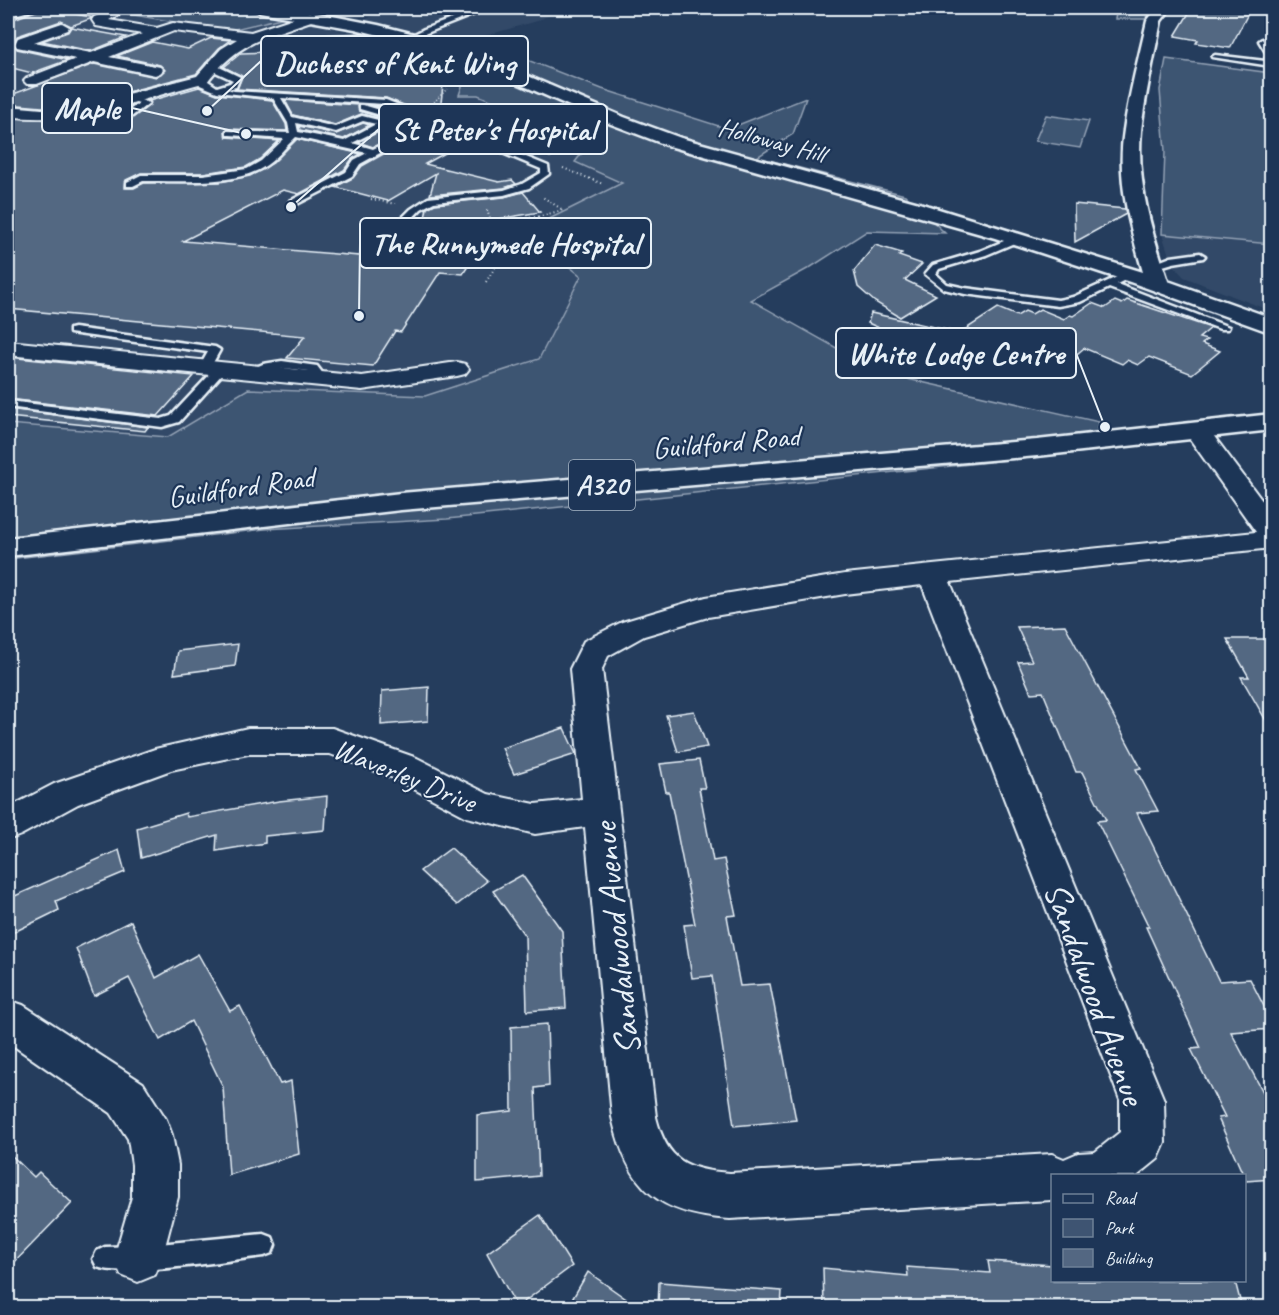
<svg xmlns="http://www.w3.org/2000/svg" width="1279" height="1315" viewBox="0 0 1279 1315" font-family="Caveat,sans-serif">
<rect width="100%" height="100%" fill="#253d5d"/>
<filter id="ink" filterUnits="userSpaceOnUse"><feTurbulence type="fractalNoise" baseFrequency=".0167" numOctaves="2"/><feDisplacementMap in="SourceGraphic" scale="12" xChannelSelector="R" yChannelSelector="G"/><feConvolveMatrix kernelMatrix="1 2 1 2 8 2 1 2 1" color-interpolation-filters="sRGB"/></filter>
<g filter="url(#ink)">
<g fill="#334a68">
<polygon points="8,8 123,8 130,9 128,13 227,31 285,17 411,47 462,66 467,72 459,95 478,95 582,137 586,148 575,162 623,183 526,232 581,276 539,359 425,396 248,389 168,437 8,424"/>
<polygon points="391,8 566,8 536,21 450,46 403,30 362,21"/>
<polygon points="1162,234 1271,244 1271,311 1184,277 1172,264"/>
</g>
<g fill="#3e5472" stroke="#93a2b5" stroke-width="1.5">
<polygon points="123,8 228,8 285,17 227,31 128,14 130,9"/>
<polygon points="1117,8 1156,8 1145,19 1115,19"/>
<polygon points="411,47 499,49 602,89 728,129 806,98 793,134 757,157 905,195 945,233 867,231 811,267 751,300 881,373 1099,422 1095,451 447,519 265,529 8,559 8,424 168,437 248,389 425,396 539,359 581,276 525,231 622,183 575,162 586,148 582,137 478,95 459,95 467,72 462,66"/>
<polygon points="1166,59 1271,73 1271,244 1162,234 1165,151 1160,90"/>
<polygon points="1046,115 1089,121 1080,148 1035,141"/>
</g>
<g fill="#536782" stroke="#e8f1f8" stroke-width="1.5">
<polygon points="44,8 91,17 90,19 71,26 61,21 17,36 13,43 17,49 68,60 32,73 8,67 8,21"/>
<polygon points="1192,8 1251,8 1230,48 1196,43 1198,40 1175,36"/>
<polygon points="71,27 126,37 91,51 42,41 68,32"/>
<polygon points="363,33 391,40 329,70 445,67 440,112 451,108 472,132 386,98 237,89 242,76 224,67 241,53 294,51 298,36"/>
<polygon points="211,38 230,40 219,48 196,74 77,105 42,107 8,104 8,96 94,64 156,77 165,70 160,65 117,56 152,42 188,49"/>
<polygon points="199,87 217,94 272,100 286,124 287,131 227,129 225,131 227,137 279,141 260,159 246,167 203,173 141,173 126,180 125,188 134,188 144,183 220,182 250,176 273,163 297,139 361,154 352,159 344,170 299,194 283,190 183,241 359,256 371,249 417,253 420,237 467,241 474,236 470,232 423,228 427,208 435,204 504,197 523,192 540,212 498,219 463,274 440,272 401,332 395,331 373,366 287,358 305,336 8,309 8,118 60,120 132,105 125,111 111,115 113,121 131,119 150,105 149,101"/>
<polygon points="285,100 358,105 359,111 393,121 400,118 398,113 373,106 384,106 422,122 373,147 358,142 387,128 387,120 361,114 335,125 293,115"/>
<polygon points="512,112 550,127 545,129 584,144 550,157 473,126"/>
<polygon points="363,123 370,125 344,139 300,130 299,126 336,134"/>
<polygon points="433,126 467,141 425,164 499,182 512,180 516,184 504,188 430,195 436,173 388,201 335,187 353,178 362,166"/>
<polygon points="1074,204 1125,209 1126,214 1075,242"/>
<polygon points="875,245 902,253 899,256 922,264 905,280 936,295 900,317 875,302 858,287 854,271"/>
<polygon points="1127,300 1211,328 1199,338 1207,340 1202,344 1220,351 1192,374 1149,357 1138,365 1127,360 1122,364 1084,348 1077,354 1065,349 1059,352 1054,350 1046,356 1029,349 994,372 929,344 922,347 868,323 871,313 960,333 998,308 1017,316 1025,311 1032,314 1040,309 1064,319 1070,315 1073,316 1092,303 1105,308 1115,301 1122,304"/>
<polygon points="8,357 194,376 158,416 8,399"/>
<polygon points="8,409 148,427 145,431 8,417"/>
<polygon points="1065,625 1141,768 1136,769 1158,811 1137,813 1219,981 1250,979 1272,1022 1272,1029 1231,1032 1272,1109 1272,1179 1246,1181 1218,1118 1225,1117 1191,1049 1201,1048 1146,927 1149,927 1097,821 1106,820 1082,772 1076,772 1043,692 1031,693 1018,662 1032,661 1017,627"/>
<polygon points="1227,639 1264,639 1272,651 1272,731 1241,677 1249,677"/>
<polygon points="238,644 235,666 174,674 178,651"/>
<polygon points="429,687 428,721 381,725 382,691"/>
<polygon points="694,711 707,747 678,752 666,715"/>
<polygon points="564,728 576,754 514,774 502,748"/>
<polygon points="699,760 705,788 699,788 713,861 724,859 736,915 727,916 740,986 770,984 796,1120 734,1126 712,976 692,978 684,925 695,924 669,792 666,792 660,764"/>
<polygon points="327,796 325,830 265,836 265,843 216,851 217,835 141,858 137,828 186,813 187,817 279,801"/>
<polygon points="451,848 487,881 457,905 420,871"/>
<polygon points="119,850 125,872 56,901 59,910 8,935 8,899"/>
<polygon points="522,875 562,931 566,1008 527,1011 525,936 493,891"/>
<polygon points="131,921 156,978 198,954 230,1011 240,1006 280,1084 291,1081 299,1154 229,1175 223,1087 191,1021 160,1040 129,978 94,996 76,948"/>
<polygon points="547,1024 549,1086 535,1088 539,1176 477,1182 477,1115 512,1111 511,1027"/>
<polygon points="8,1152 34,1177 39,1172 72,1203 8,1269"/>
<polygon points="540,1215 572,1266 517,1307 487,1253"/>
<polygon points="988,1261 1053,1265 1053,1281 1235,1281 1242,1308 824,1308 823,1268 908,1276 907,1267 990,1273"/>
<polygon points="588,1272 639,1308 567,1308"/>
<polygon points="659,1282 782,1291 781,1308 658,1308"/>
</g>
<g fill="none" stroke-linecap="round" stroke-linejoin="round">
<g stroke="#e8f1f8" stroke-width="5">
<g id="lane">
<polygon points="482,8 490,8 414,38 409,37 424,29"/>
<polygon points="1262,39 1272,51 1271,66 1212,57 1215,55 1265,61 1267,54 1259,41"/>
<path d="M207 64H213L240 77 236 87 227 89 234 91 386 100 548 166 549 174 529 188 504 195 434 202 421 209 403 228 470 234 472 236 467 239 369 231 364 228 369 225 393 227 411 209 428 198 504 190 522 184 541 173V169L433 124 360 164 352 176 293 206 289 203 290 201 346 172 354 160 367 153 296 137C285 147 275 161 262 168 231 186 177 180 143 181L133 186H127V182L141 175H203L247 169 261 161 284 139 230 135H227V131L290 133 288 123 273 98 217 92 200 85 198 79 202 77 217 87 230 83 233 80 207 68ZM281 98 385 104 427 122 373 149 352 143 386 126V122L362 116 335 127 292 117ZM363 121 376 124 344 141 298 132 296 123 336 132Z"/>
<polygon points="127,95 149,103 131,117 113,119 113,115 126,113 139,103 127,99"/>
<polygon points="363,105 397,115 398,117 394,119 360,109 360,105"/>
<polygon points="1016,236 1021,239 1019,241 986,255 939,269 936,274 947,284 965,288 1058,300 1073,297 1128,272 1131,273 1131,277 1117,284 1229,327 1228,329 1220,329 1109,288 1080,302 1058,306 965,294 944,289 925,274 933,265 980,251"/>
<polygon points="1200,253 1205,256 1203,258 1173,263 1153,269 1148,266 1171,257"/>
<polygon points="74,328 215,347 220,350 210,368 206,369 200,366 208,352 70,333 70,329"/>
<path d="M282 361 317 366 327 379 325 381H317L309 371C283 367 276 368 251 375L245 372 263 364Z"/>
<polygon points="220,367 226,370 224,372 179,422 162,427 8,407 8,401 161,419 171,416 216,368"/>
<path d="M264 1234 272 1237 275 1245 272 1253 264 1256C231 1260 122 1278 97 1267L93 1259 97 1251 105 1247 138 1246Z"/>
</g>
</g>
<g stroke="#e8f1f8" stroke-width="4">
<g id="street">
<polygon points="12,8 31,8 29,11 8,17 8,9"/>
<path d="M114 9 121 13 109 20 157 28 173 23 251 32 312 12 319 16 317 19C269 36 240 40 207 82 138 99 80 126 8 116V106L42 109 77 107 197 76 221 49 237 39 174 31 109 57 160 67 163 70 160 73 155 75 94 62 37 84H27L24 81 27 78 76 59 17 47 15 44 18 38 62 23 69 27 67 30 34 42 91 53 142 34 96 26 92 20 94 17Z"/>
<polygon points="8,341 362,376 457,362 465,364 469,369 465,374 457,376 362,390 8,355"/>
<path d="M1198 424 1207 427 1272 514V548L950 582 1164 1100 1165 1143 1158 1159 1137 1176H1052V1200L730 1219C657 1214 628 1188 612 1117L585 827 535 834 467 817 393 778 330 754H248L171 770 78 804 21 835 8 840V808L54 784 155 749 248 728H332L417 758 488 794 535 804 582 799 570 669 584 641 622 622 706 597 845 574 1256 532 1185 432 1189 427ZM922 585 1120 1100V1132L1095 1152 1078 1153 1064 1159 1052 1154 730 1173C687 1170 667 1161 656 1117L602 669 608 656 644 636 708 617 845 594Z"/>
<polygon points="8,1000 23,1005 143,1083 166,1119 172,1135 178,1165 178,1197 162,1258 155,1275 138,1282 121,1275 114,1258 132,1197 132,1165 128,1139 111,1113 8,1042"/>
</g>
</g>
<g stroke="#e8f1f8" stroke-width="5">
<path id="secondary" d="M253 8H283L307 11 378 25 430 38 481 56 624 117 681 138 919 203 1143 272C1130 227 1116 179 1124 130 1129 94 1139 57 1147 21L1157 8H1171L1161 21C1154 58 1145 94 1141 131 1136 183 1152 232 1168 281L1272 318V333L1130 282 995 238 669 146 611 124 471 63 419 45 355 29 260 12Z"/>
</g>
<g stroke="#e8f1f8" stroke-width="5">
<polygon id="primary" points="1272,414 1272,430 1037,456 401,510 8,556 8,538 401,493 1037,440"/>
</g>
<polyline stroke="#e8f1f8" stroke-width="1.5" stroke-dasharray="1 2" stroke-linecap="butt" points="432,104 447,89"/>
<g stroke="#e8f1f8" stroke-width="2" stroke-dasharray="1 3" stroke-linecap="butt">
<polyline points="563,168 603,184"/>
<polyline points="371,199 395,204"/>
<polyline points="487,210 491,222 537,217 563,210 541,196"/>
<polyline points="486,282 505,251 498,221"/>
</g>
<use href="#lane" fill="#1d3557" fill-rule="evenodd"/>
<use href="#street" fill="#1d3557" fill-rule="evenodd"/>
<use href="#secondary" fill="#1d3557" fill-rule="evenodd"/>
<use href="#primary" fill="#1d3557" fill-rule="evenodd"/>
</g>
</g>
<g text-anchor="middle" stroke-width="4.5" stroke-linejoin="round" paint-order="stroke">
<g font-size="26" fill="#e8f1f8" stroke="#1d3557">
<text transform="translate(772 140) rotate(15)" y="9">Holloway Hill</text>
</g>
<rect fill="#1d3557" stroke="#abb9c8" stroke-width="1.5" x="569" y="460" width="66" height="50" rx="4.5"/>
<g font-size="28" font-weight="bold" fill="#e8f1f8">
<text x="602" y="495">A320</text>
</g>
<g font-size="30" fill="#e8f1f8" stroke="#1d3557">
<text transform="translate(726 442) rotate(-5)" y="10">Guildford Road</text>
<text transform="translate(241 487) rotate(-8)" y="10">Guildford Road</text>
<text transform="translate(405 775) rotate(22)" y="10">Waverley Drive</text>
</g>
<g font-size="36" fill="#e8f1f8" stroke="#1d3557">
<text transform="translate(615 939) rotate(-96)" y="13">Sandalwood Avenue</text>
<text transform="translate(1096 993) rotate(70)" y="13">Sandalwood Avenue</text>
</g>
</g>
<path fill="none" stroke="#e8f1f8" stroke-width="2" d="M207 111L261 61M246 134L132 108M291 207L379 129M359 316L360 243M1105 427L1076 353"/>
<g fill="#e8f1f8" stroke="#1d3557" stroke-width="2">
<circle cx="207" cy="111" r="6"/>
<circle cx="246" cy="134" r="6"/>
<circle cx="291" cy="207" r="6"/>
<circle cx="359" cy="316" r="6"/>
<circle cx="1105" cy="427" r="6"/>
</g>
<g fill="#1d3557" stroke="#e8f1f8" stroke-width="2">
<rect x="261" y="36" width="267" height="50" rx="6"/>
<rect x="42" y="83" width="90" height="50" rx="6"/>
<rect x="379" y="104" width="228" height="50" rx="6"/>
<rect x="360" y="218" width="291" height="50" rx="6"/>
<rect x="836" y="328" width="240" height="50" rx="6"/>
</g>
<g font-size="32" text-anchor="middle" font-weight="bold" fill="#e8f1f8">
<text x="395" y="73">Duchess of Kent Wing</text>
<text x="87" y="119">Maple</text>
<text x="493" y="140">St Peter's Hospital</text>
<text x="505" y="254">The Runnymede Hospital</text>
<text x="956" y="364">White Lodge Centre</text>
</g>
<rect width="1279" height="1315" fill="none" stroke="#1d3557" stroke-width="30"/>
<rect x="15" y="15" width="1249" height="1285" fill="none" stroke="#e8f1f8" stroke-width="2" filter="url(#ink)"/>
<rect x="1051" y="1174" width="195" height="108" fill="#1d3557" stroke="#6e8097" stroke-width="1.5"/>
<rect x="1063" y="1194" width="30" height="9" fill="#1d3557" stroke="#6e8097" stroke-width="1.5"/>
<text x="1105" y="1204" font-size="18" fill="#e8f1f8">Road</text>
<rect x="1063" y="1219" width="30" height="18" fill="#3e5472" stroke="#6e8097" stroke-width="1.5"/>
<text x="1105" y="1234" font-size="18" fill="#e8f1f8">Park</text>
<rect x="1063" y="1249" width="30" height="18" fill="#536782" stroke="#6e8097" stroke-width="1.5"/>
<text x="1105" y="1264" font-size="18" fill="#e8f1f8">Building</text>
</svg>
